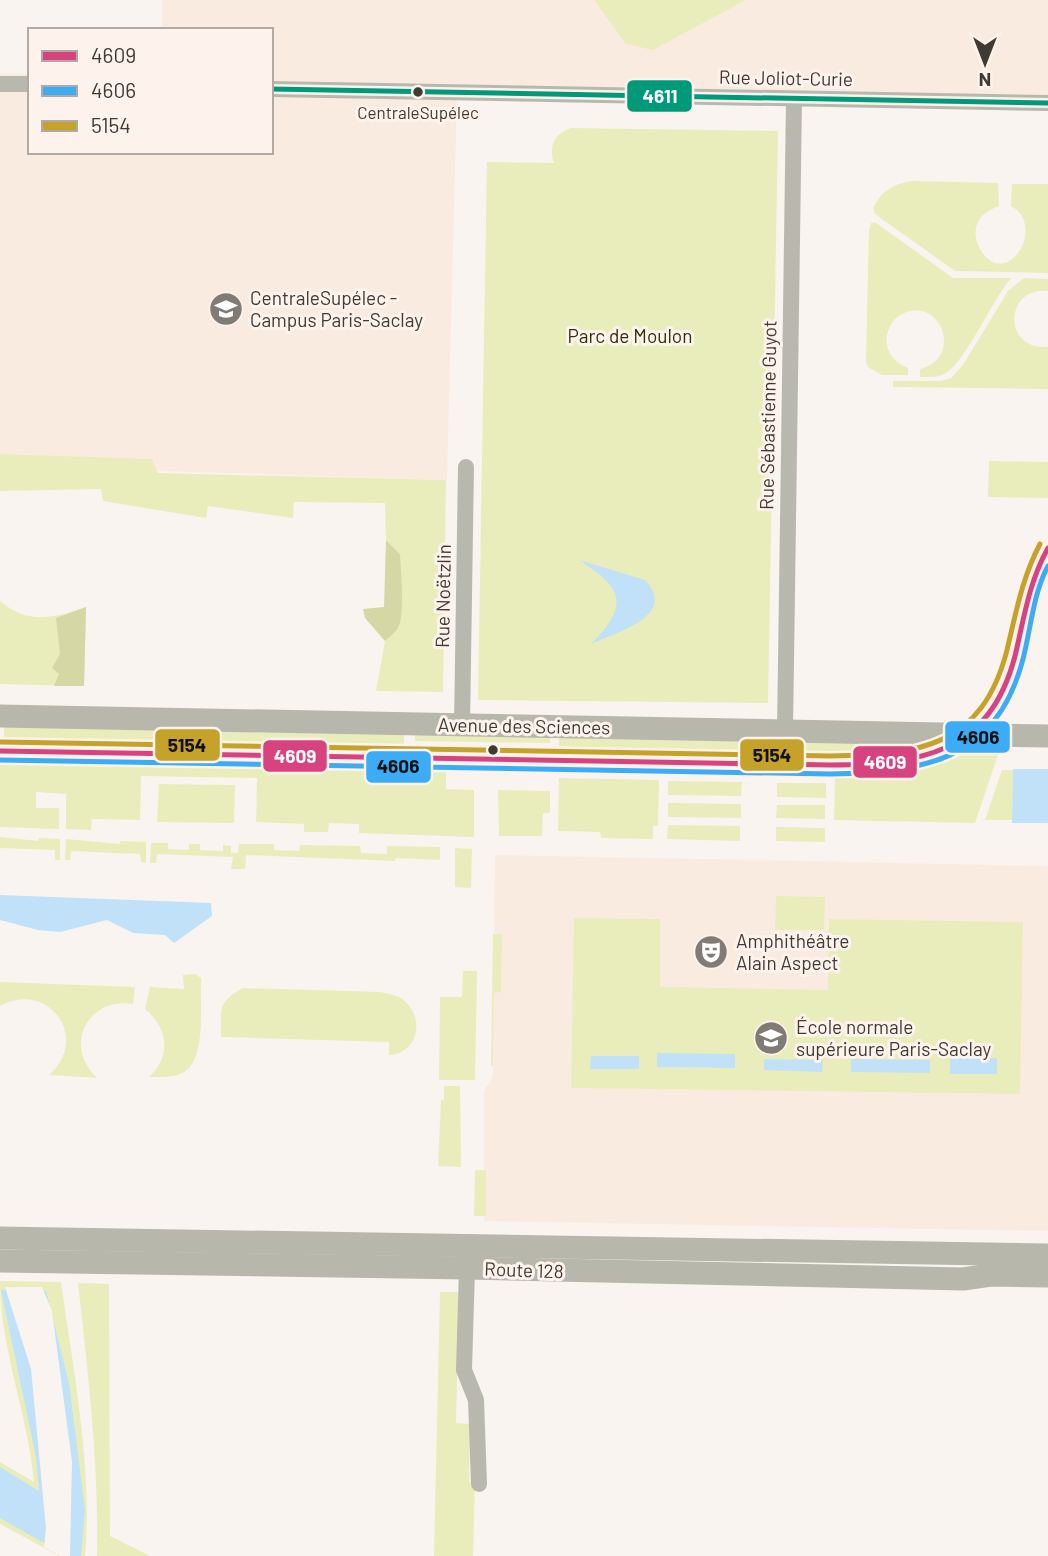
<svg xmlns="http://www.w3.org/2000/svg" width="1048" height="1556" viewBox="0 0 1048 1556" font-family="Barlow,sans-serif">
<rect width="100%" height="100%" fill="#f9f4f0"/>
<g fill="#faebe0">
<polygon points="162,0 1048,0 1048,103 457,94 447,480 0,466 0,74 30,74 30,152 271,152 271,30 162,30"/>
<polygon points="495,855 1048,866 1048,1231 484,1221 484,1091 493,1077"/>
</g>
<g fill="#e9edbc">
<polygon points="594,0 746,0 653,50 626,44"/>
<path d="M571 128 778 131 768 703 478 700 487 162 554 163C548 147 554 134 571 128Z"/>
<path d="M912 181 998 183 999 206C990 209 982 214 978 222 974 231 975 241 980 249 1006 293 1048 226 1011 206L1012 184H1048V273L955 271 875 214 873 209C880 191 894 184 912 181Z"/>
<path d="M871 223H876L953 278H1011C991 302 967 359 946 373 938 378 929 377 920 377V369C964 358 941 297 904 313 897 316 891 322 889 329 881 346 892 362 908 368V375H882L868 367 866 361 869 230Z"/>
<path d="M1024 278 1048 279V291C1003 287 1003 351 1048 347V389L893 387V381H942L951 378 963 365 1008 291Z"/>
<polygon points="0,454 152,459 158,473 446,480 443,692 376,691 385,641 395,633 400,624 400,554 386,540 385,503 294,502 293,518 208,506 206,518 103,501 101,489 0,491"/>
<polygon points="989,461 1048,462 1048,498 988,497"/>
<path d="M0 601C28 625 54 618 86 607L84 686 0 684Z"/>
<polygon points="4,726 404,732 404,748 4,741"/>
<polygon points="415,732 550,735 550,743 415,741"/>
<polygon points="559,735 741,738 741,754 559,751"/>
<polygon points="779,738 932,744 889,755 779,755"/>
<path d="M980 739H999L996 749H1000L975 823 834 820 835 776C898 774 925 776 980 739Z"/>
<polygon points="0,762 446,769 446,789 474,790 474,837 359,833 359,824 329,823 328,832 304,832 304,824 256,822 257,778 141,776 140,820 92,819 91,830 66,829 66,794 36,792 36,808 59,808 59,829 0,827"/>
<polygon points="1002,770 1013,770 1012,820 985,820"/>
<polygon points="559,778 659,780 658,826 653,826 653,839 601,838 600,832 558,831"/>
<polygon points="668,781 742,782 741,796 668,795"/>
<polygon points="777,783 826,783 826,798 777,797"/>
<polygon points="159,784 235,785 234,823 157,822"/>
<polygon points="498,790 550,791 550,813 543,813 542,836 499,836"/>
<polygon points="668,803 741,804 741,818 668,817"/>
<polygon points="777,805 825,805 825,819 776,818"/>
<polygon points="668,825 740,826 740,841 667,839"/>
<polygon points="776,827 825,828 825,842 776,841"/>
<polygon points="0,837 38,841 39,838 60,839 60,860 55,860 55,850 0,848"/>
<polygon points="66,839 120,844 120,841 146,842 146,863 141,862 140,854 71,851 70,860 65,860"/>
<polygon points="151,843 168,843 168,849 189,850 189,844 200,844 200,850 223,851 223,845 231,846 231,853 238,853 239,844 274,844 274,850 299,851 300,845 360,846 361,853 387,854 387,846 440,847 440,860 396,858 395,861 246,855 245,869 231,869 233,857 157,854 156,863 150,863"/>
<polygon points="455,848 472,849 471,888 455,887"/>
<polygon points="776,896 825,897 824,930 775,930"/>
<polygon points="574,918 660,919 660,987 828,990 829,919 1023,922 1020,1094 571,1088"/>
<polygon points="493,934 502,934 501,992 494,993 493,1066 491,1066"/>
<polygon points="463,971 477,971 475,1080 439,1080 440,997 462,997"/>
<path d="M195 974 201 978C200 1002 206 1054 187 1070 177 1078 162 1077 149 1077 172 1056 168 1028 145 1009L150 987 184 989 183 975Z"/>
<path d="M0 982 135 987 133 1004C87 997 63 1046 97 1078L49 1075C91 1038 48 979 0 1006Z"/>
<path d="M243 988 380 992C389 994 400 995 406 1002 425 1022 417 1053 389 1055V1042L221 1037C221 1010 217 1002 243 988Z"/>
<polygon points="444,1086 460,1086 461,1167 438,1166 441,1100 444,1100"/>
<polygon points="475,1170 486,1170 486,1216 474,1216"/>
<path d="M0 1281 61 1282C73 1368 93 1470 85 1556H59L0 1524V1462L34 1482C28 1414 0 1349 0 1281Z"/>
<path d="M78 1283 109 1284 110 1536 150 1556H97C99 1464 88 1374 78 1283Z"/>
<polygon points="440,1292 459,1292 456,1423 470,1424 469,1482 475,1483 473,1556 434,1556"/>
</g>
<g fill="#d5d8a5">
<path d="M386 540 400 554C401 572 404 606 400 623 398 631 391 636 385 641L365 618 363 609 384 607Z"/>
<polygon points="86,607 84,686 54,686 59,674 52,668 60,654 56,618"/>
</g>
<g fill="#c1e1f8">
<path d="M579 560 645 580C679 616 615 633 591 644 630 605 623 588 579 560Z"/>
<polygon points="1013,769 1048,769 1048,823 1012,823"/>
<polygon points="0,895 211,903 212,916 174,943 165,935 133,933 107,920 60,932 38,930 0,920"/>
<polygon points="657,1053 735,1054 735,1068 657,1067"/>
<polygon points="591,1056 639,1056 639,1069 590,1069"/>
<rect x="950" y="1058" width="47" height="16"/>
<polygon points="764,1059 823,1060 822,1072 764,1070"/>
<polygon points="851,1059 930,1060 930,1073 851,1072"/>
<polygon points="1,1290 46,1291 69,1383 85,1510 81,1556 67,1556 0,1518 0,1467 39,1491 36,1457"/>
</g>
<polygon fill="#f9f4f0" points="5,1287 42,1287 52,1311 72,1462 70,1556 60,1556 44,1547 46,1528 31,1369"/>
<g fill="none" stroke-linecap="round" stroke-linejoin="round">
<g stroke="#b9b8af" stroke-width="16">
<polyline points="0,84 30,84"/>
<polyline points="271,89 1048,103"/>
<polyline points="462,725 466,467"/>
<polyline points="785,731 794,100"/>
<polyline points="467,1268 464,1370 476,1400 479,1484"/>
</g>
<g stroke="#b8b7ac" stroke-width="23">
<polyline points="0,716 1048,736"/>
<polyline points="0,1238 1048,1255"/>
<polyline points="0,1261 467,1268 963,1279 991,1275 1048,1276"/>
</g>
<g stroke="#fdf3ec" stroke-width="10">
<path id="bus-1" d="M0 751 830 765C920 764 989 755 1015 656 1024 618 1029 582 1048 548"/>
</g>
<g stroke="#fdf3ec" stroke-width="10">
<path id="bus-2" d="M0 760 830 774C923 772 996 762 1023 659 1031 628 1033 594 1048 566"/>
</g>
<g stroke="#fdf3ec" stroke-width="10">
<path id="bus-3" d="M0 742 830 756C918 755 982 748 1007 650 1016 613 1022 578 1040 544"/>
</g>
<g stroke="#fdf3ec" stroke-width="10">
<polyline id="bus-4" points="271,89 1048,103"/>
</g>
<use href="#bus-1" stroke="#d7437e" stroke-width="5"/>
<use href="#bus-2" stroke="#3bacf5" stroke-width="5"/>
<use href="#bus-3" stroke="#c5a22a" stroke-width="5"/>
<use href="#bus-4" stroke="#009a7a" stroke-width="5"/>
</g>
<defs>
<g id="university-disc" transform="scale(1.75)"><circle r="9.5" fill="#817b76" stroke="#fdf3ec"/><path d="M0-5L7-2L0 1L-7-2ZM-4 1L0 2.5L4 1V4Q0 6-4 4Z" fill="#fff"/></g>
<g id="theatre-disc" transform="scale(1.75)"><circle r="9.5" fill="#817b76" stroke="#fdf3ec"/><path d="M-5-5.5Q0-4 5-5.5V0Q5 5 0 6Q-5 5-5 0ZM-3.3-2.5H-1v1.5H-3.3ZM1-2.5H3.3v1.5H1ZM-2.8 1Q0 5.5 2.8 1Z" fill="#fff"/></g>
</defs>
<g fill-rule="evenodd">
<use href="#university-disc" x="226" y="309"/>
<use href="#theatre-disc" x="711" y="952"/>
<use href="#university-disc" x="771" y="1038"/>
</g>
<g fill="#403a35" stroke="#fdf3ec" stroke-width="2.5">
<circle cx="418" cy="92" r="6"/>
<circle cx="493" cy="750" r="6"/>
</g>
<g text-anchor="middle" stroke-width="6" stroke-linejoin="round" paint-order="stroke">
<g font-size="17" fill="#403a35" stroke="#fdf3ec">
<text x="418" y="119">CentraleSupélec</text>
</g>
<g font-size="19" fill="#403a35" stroke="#fdf3ec">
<text transform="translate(786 78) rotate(1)" y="7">Rue Joliot-Curie</text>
<text transform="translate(768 415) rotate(-89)" y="7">Rue Sébastienne Guyot</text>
<text transform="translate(443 596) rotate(-89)" y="7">Rue Noëtzlin</text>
<text transform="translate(524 726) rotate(1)" y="7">Avenue des Sciences</text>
<text transform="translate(524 1270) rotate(2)" y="7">Route 128</text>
</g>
<g font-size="19" fill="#403a35" stroke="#fdf3ec" text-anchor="start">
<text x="250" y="305">CentraleSupélec -<tspan x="250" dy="22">Campus Paris-Saclay</tspan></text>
<text x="736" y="948">Amphithéâtre<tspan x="736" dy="22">Alain Aspect</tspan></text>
<text x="796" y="1034">École normale<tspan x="796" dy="22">supérieure Paris-Saclay</tspan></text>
</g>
<g font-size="19" fill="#2d3008" stroke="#fdf3ec">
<text x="630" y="343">Parc de Moulon</text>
</g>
</g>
<g stroke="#fdf3ec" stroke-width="2.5">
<rect x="626" y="79" width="67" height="34" rx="7" fill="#009a7a"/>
<rect x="944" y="720" width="67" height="34" rx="7" fill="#3bacf5"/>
<rect x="154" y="728" width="67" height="34" rx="7" fill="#c5a22a"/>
<rect x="739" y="738" width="66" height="34" rx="7" fill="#c5a22a"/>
<rect x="262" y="739" width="66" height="34" rx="7" fill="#d7437e"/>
<rect x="852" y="745" width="66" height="34" rx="7" fill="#d7437e"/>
<rect x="365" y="750" width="67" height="34" rx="7" fill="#3bacf5"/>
</g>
<g font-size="19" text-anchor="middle" font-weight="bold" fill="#fff">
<text x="660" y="103">4611</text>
<text x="295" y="763">4609</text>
<text x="885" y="769">4609</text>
</g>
<g font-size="19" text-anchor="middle" font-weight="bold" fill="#111">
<text x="978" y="744">4606</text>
<text x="187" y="752">5154</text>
<text x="772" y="762">5154</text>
<text x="398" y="773">4606</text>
</g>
<rect x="28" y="28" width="245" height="126" fill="#fdf3ec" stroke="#b1a9a3" stroke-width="2"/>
<rect x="42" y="51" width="35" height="10" fill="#d7437e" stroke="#b1a9a3" stroke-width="2"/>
<text x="91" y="63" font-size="21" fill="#403a35">4609</text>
<rect x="42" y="86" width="35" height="10" fill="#3bacf5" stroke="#b1a9a3" stroke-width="2"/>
<text x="91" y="98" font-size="21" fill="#403a35">4606</text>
<rect x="42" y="121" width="35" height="10" fill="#c5a22a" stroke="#b1a9a3" stroke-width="2"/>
<text x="91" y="133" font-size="21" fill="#403a35">5154</text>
<g transform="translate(985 63) rotate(180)" stroke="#fdf3ec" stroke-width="5" paint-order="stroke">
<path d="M0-5L12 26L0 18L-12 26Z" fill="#403a35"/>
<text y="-10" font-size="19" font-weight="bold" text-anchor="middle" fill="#403a35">N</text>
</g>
</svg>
